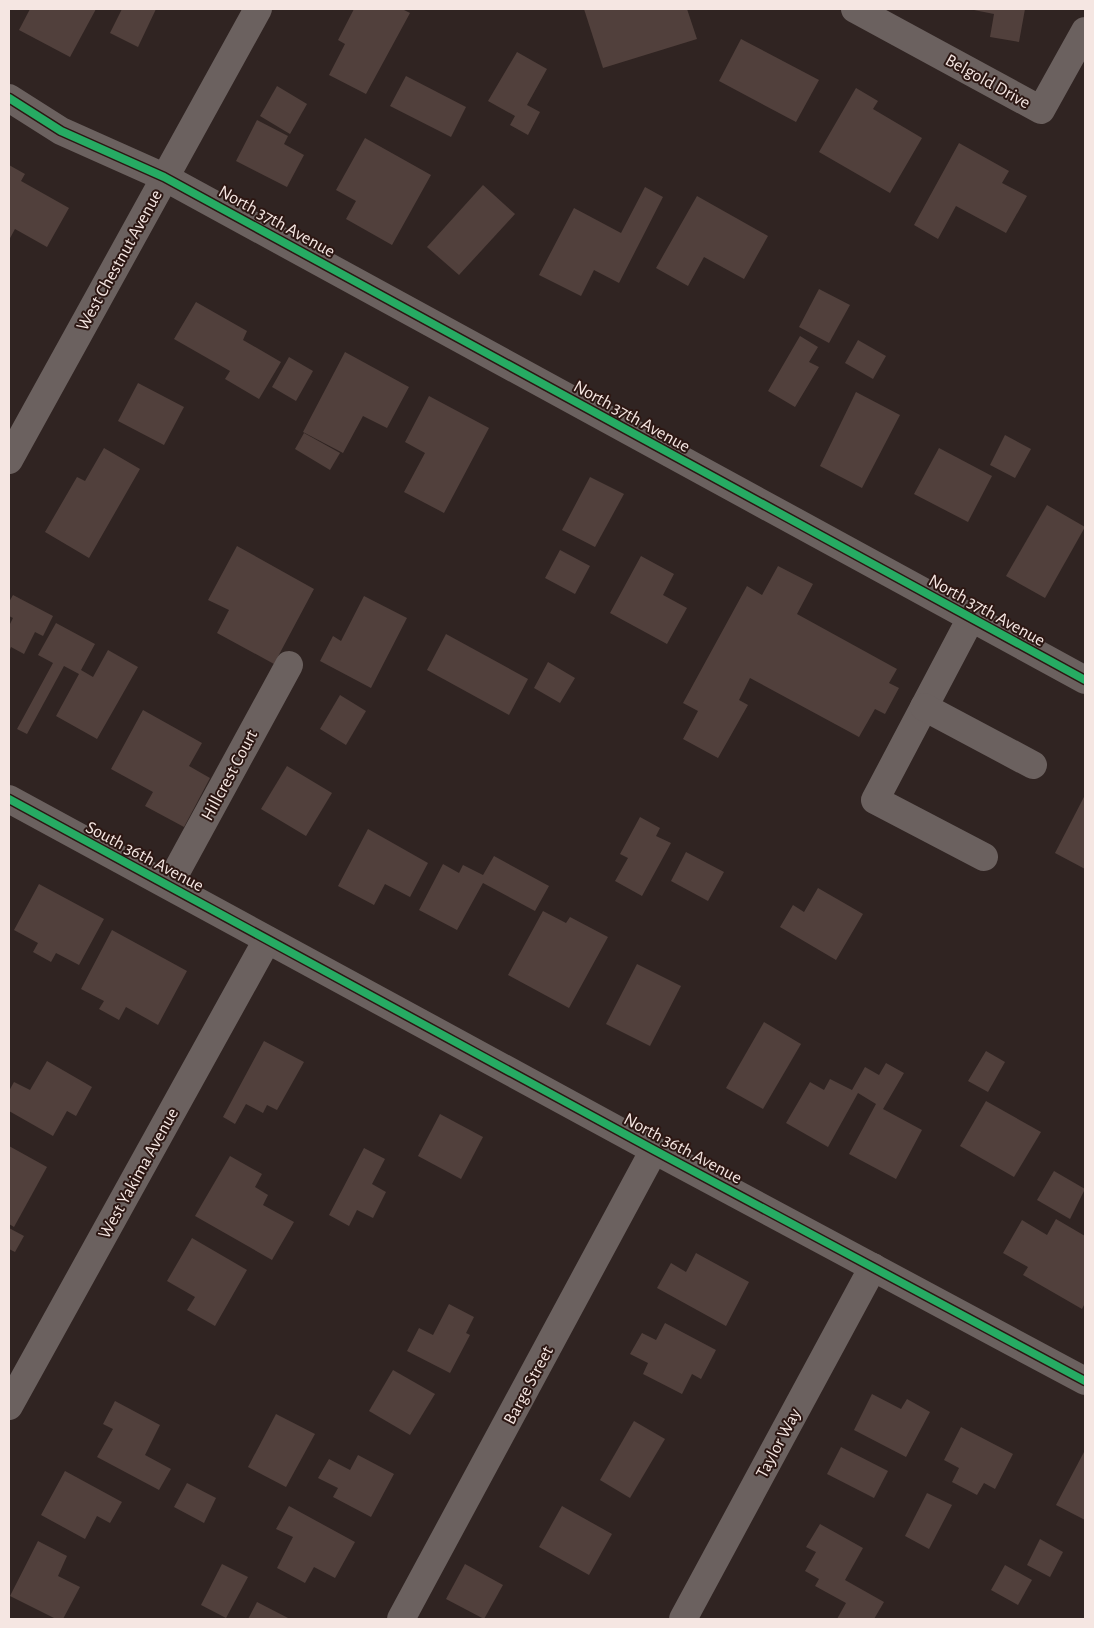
<svg xmlns="http://www.w3.org/2000/svg" width="1094" height="1628" viewBox="0 0 1094 1628" font-family="'Alegreya Sans',sans-serif">
<rect width="100%" height="100%" fill="#302422"/>
<g fill="#51403c">
<polygon points="30,9 96,9 70,57 19,30"/>
<polygon points="122,9 156,9 138,47 110,33"/>
<polygon points="354,9 402,9 410,13 366,94 329,75 345,44 338,40"/>
<polygon points="584,9 687,9 697,39 603,68"/>
<polygon points="969,9 1025,9 1019,42 990,37 994,14"/>
<polygon points="741,39 819,80 796,122 719,81"/>
<polygon points="517,52 547,69 527,105 540,112 528,135 510,125 515,116 488,101"/>
<polygon points="406,76 466,107 451,137 390,106"/>
<polygon points="277,86 307,104 290,134 260,116"/>
<polygon points="856,88 878,101 873,109 922,138 890,193 819,152"/>
<polygon points="257,120 288,136 284,144 304,155 287,187 236,161"/>
<polygon points="365,138 431,175 392,245 346,219 356,201 336,190"/>
<polygon points="959,143 1009,171 1002,183 1027,196 1006,233 956,206 938,239 914,225"/>
<polygon points="9,165 25,174 21,181 69,208 47,247 15,229 9,240"/>
<polygon points="483,185 515,214 459,275 427,247"/>
<polygon points="645,187 663,197 619,283 594,270 581,296 539,275 574,208 621,233"/>
<polygon points="697,196 768,236 744,279 704,257 688,286 656,268"/>
<polygon points="819,289 850,305 829,343 799,327"/>
<polygon points="196,302 247,331 243,340 281,362 259,399 225,379 230,371 174,339"/>
<polygon points="800,336 818,347 809,362 819,367 795,407 768,391"/>
<polygon points="858,340 886,356 873,379 845,363"/>
<polygon points="345,352 409,387 387,428 363,416 343,453 303,432"/>
<polygon points="289,357 313,371 296,401 272,387"/>
<polygon points="138,383 184,407 164,445 118,421"/>
<polygon points="856,392 900,415 862,488 820,466"/>
<polygon points="429,396 489,428 444,513 404,492 425,453 405,442"/>
<polygon points="304,433 340,453 330,470 295,449"/>
<polygon points="1005,435 1031,449 1015,478 990,465"/>
<polygon points="104,448 140,469 89,558 45,532 77,477 85,481"/>
<polygon points="939,448 992,476 968,522 914,494"/>
<polygon points="590,477 624,494 595,547 562,530"/>
<polygon points="1047,505 1085,527 1045,598 1006,576"/>
<polygon points="237,546 314,589 274,664 217,633 229,610 208,600"/>
<polygon points="560,550 590,566 575,594 545,578"/>
<polygon points="641,556 674,574 663,595 687,608 667,644 610,613"/>
<polygon points="778,566 813,584 797,614 897,669 889,683 899,688 885,714 875,709 859,737 750,678 739,700 748,705 718,758 683,739 698,711 683,703 747,586 762,595"/>
<polygon points="13,595 53,616 43,636 35,632 24,654 11,647 9,652 9,626 13,618 9,616 9,602"/>
<polygon points="364,596 407,618 371,688 320,661 333,636 341,641"/>
<polygon points="56,623 95,644 81,670 93,677 108,650 138,667 97,739 56,716 79,674 64,666 27,734 17,729 53,663 38,655"/>
<polygon points="446,634 528,679 509,715 427,670"/>
<polygon points="548,662 575,678 560,703 534,688"/>
<polygon points="340,695 366,711 346,745 320,729"/>
<polygon points="143,710 202,743 189,766 210,778 184,827 145,806 153,792 111,769"/>
<polygon points="287,766 332,793 306,836 261,809"/>
<polygon points="1085,795 1085,869 1055,853"/>
<polygon points="640,817 660,828 656,836 671,843 642,896 615,881 628,858 620,854"/>
<polygon points="368,829 428,863 410,897 385,884 374,905 338,886"/>
<polygon points="686,852 724,872 708,901 671,881"/>
<polygon points="494,856 549,886 535,911 483,883 457,930 419,910 443,864 459,873 463,865 483,875"/>
<polygon points="39,884 104,919 79,965 56,953 51,962 33,952 38,943 14,930"/>
<polygon points="818,888 863,914 836,960 780,927 793,905 804,912"/>
<polygon points="543,911 566,923 570,917 608,937 569,1008 508,975"/>
<polygon points="112,930 187,971 158,1025 126,1007 119,1020 99,1009 104,1001 81,989"/>
<polygon points="637,964 681,986 650,1046 606,1024"/>
<polygon points="764,1022 801,1044 763,1109 726,1088"/>
<polygon points="264,1041 304,1062 277,1110 267,1105 263,1113 246,1104 235,1124 223,1117"/>
<polygon points="986,1051 1005,1062 988,1092 968,1081"/>
<polygon points="47,1061 92,1087 76,1116 67,1111 53,1136 9,1111 9,1091 14,1082 30,1090"/>
<polygon points="886,1063 904,1073 883,1109 922,1130 896,1179 849,1154 876,1104 858,1093 828,1147 786,1123 810,1082 824,1090 830,1079 852,1090 865,1067 879,1075"/>
<polygon points="986,1101 1041,1132 1014,1177 960,1146"/>
<polygon points="440,1114 483,1137 461,1179 418,1156"/>
<polygon points="9,1146 47,1167 14,1227 9,1224"/>
<polygon points="364,1148 385,1159 372,1184 386,1192 373,1218 357,1210 349,1226 329,1215"/>
<polygon points="230,1156 262,1174 255,1187 268,1195 263,1205 294,1222 272,1260 195,1216"/>
<polygon points="1054,1171 1085,1189 1070,1219 1037,1200"/>
<polygon points="1056,1219 1085,1236 1085,1303 1082,1309 1023,1275 1028,1267 1003,1253 1022,1220 1047,1235"/>
<polygon points="9,1228 24,1236 15,1252 9,1249"/>
<polygon points="192,1238 247,1270 215,1326 187,1310 195,1297 167,1281"/>
<polygon points="696,1253 749,1282 726,1326 657,1288 671,1263 686,1272"/>
<polygon points="449,1304 474,1317 466,1333 470,1335 450,1373 407,1351 419,1328 433,1335"/>
<polygon points="665,1323 716,1350 701,1379 692,1374 682,1394 643,1374 648,1363 630,1354 642,1333 656,1340"/>
<polygon points="393,1370 435,1394 410,1435 369,1411"/>
<polygon points="872,1394 901,1409 907,1399 930,1412 906,1457 854,1430"/>
<polygon points="115,1401 160,1425 145,1455 171,1469 159,1490 97,1457 113,1429 103,1424"/>
<polygon points="276,1414 315,1434 286,1487 248,1467"/>
<polygon points="634,1421 665,1439 630,1498 600,1480"/>
<polygon points="961,1427 1013,1454 995,1489 984,1483 977,1495 952,1482 959,1468 944,1460"/>
<polygon points="841,1447 888,1471 874,1498 827,1474"/>
<polygon points="1084,1452 1085,1453 1085,1520 1056,1505"/>
<polygon points="358,1455 394,1474 371,1517 333,1497 338,1488 318,1478 329,1459 350,1470"/>
<polygon points="65,1471 122,1502 110,1523 97,1516 85,1539 41,1515"/>
<polygon points="187,1483 216,1498 204,1523 174,1507"/>
<polygon points="927,1493 952,1505 929,1549 905,1536"/>
<polygon points="289,1506 355,1542 335,1578 314,1567 305,1583 277,1568 293,1537 276,1529"/>
<polygon points="562,1506 612,1534 589,1575 539,1547"/>
<polygon points="820,1524 863,1548 845,1580 884,1602 874,1619 837,1619 846,1603 815,1586 819,1579 805,1571 816,1552 806,1547"/>
<polygon points="1040,1539 1063,1552 1050,1577 1027,1565"/>
<polygon points="38,1541 67,1556 58,1576 80,1587 63,1619 56,1619 10,1596"/>
<polygon points="222,1564 248,1577 226,1618 201,1605"/>
<polygon points="465,1564 503,1585 484,1619 446,1599"/>
<polygon points="1005,1565 1032,1580 1018,1605 991,1590"/>
<polygon points="257,1602 290,1619 248,1619"/>
</g>
<g fill="none" stroke-linecap="round" stroke-linejoin="round">
<g stroke="#6b615f" stroke-width="28">
<polyline points="855,9 1041,110 1085,31"/>
<polyline points="9,98 61,131 164,177 1085,680"/>
<polyline points="9,460 258,9"/>
<polyline points="971,618 875,800 984,857"/>
<polyline points="924,707 1033,765"/>
<polyline points="9,799 654,1150 1085,1381"/>
<polyline points="169,885 289,665"/>
<polyline points="9,1406 267,940"/>
<polyline points="401,1619 654,1150"/>
<polyline points="683,1619 873,1267"/>
</g>
<g stroke="#2c1713" stroke-width="11">
<g id="cycleway">
<polyline points="9,98 61,131 164,177 1085,680"/>
<polyline points="9,799 654,1150 1085,1381"/>
</g>
</g>
<use href="#cycleway" stroke="#26ab63" stroke-width="8"/>
</g>
<g text-anchor="middle" stroke-width="4" stroke-linejoin="round" paint-order="stroke">
<g font-size="18" fill="#f5e6e2" stroke="#2c1713">
<text transform="translate(988 81) rotate(29)" y="6">Belgold Drive</text>
<text transform="translate(277 221) rotate(29)" y="6">North 37th Avenue</text>
<text transform="translate(119 260) rotate(-61)" y="6">West Chestnut Avenue</text>
<text transform="translate(632 416) rotate(29)" y="6">North 37th Avenue</text>
<text transform="translate(987 610) rotate(29)" y="6">North 37th Avenue</text>
<text transform="translate(229 775) rotate(-62)" y="6">Hillcrest Court</text>
<text transform="translate(145 856) rotate(28)" y="6">South 36th Avenue</text>
<text transform="translate(683 1148) rotate(28)" y="6">North 36th Avenue</text>
<text transform="translate(138 1173) rotate(-61)" y="6">West Yakima Avenue</text>
<text transform="translate(528 1385) rotate(-62)" y="6">Barge Street</text>
<text transform="translate(778 1443) rotate(-62)" y="6">Taylor Way</text>
</g>
</g>
<rect width="1094" height="1628" fill="none" stroke="#f5e6e2" stroke-width="20"/>
</svg>
